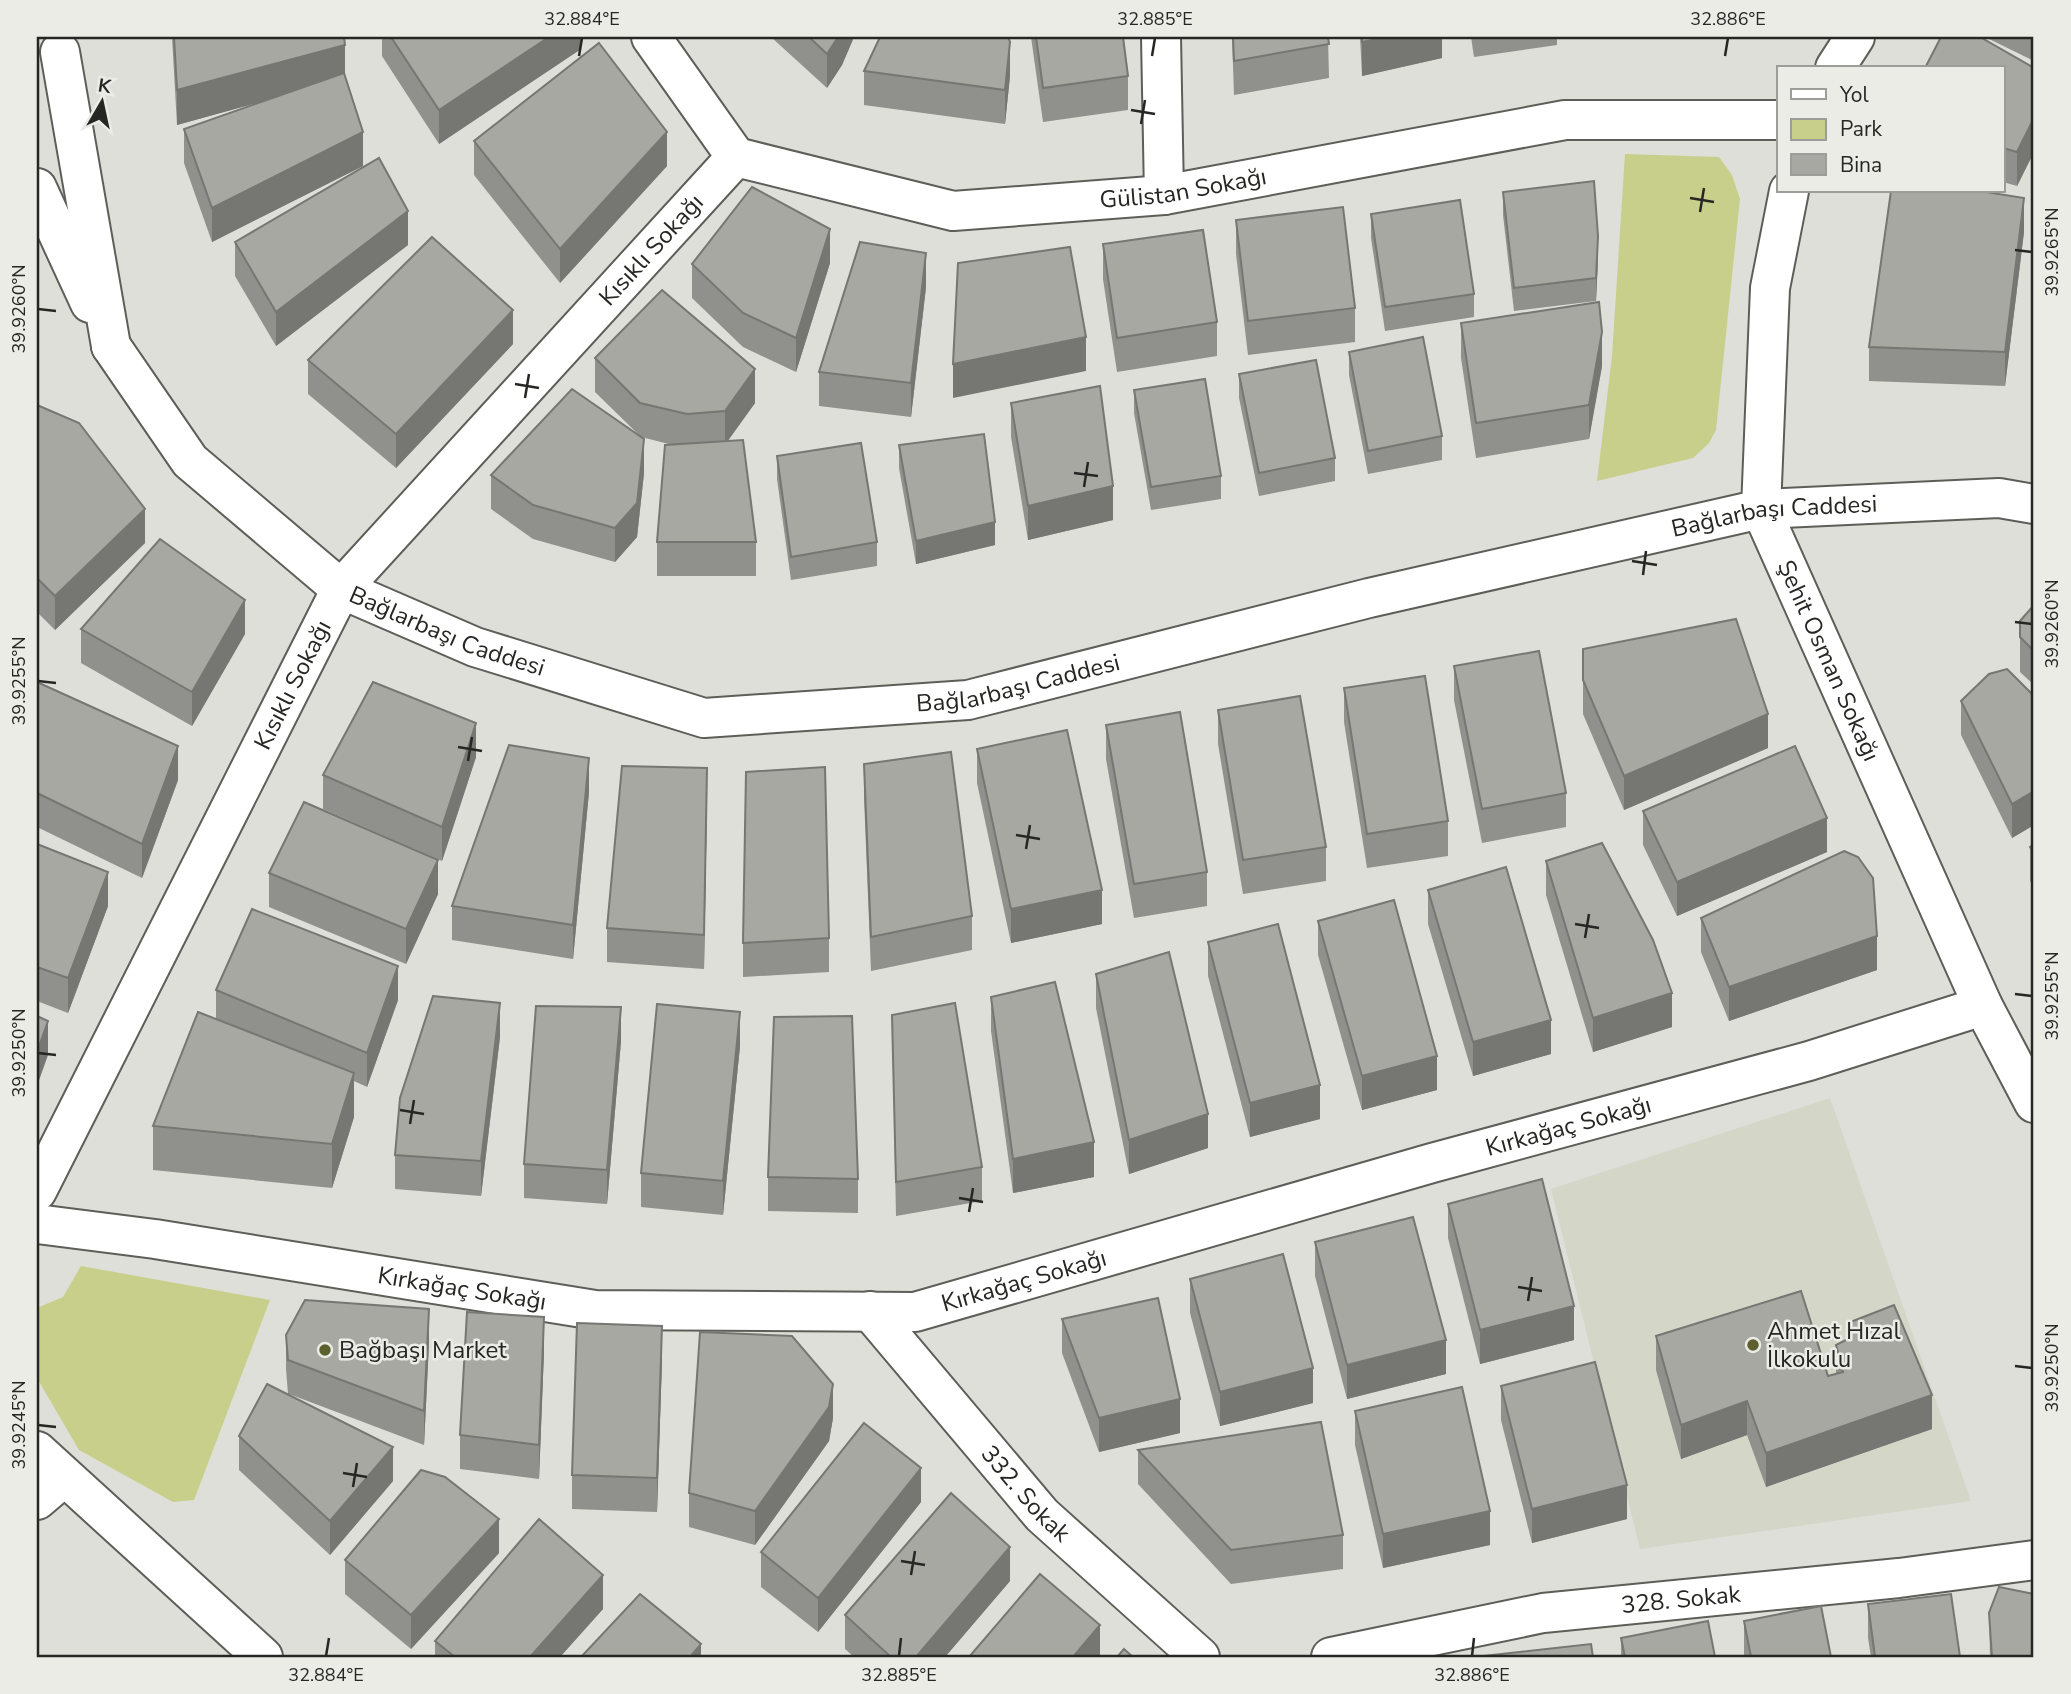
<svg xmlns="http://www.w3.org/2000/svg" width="2071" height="1694" viewBox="0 0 2071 1694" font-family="'Nunito Sans',sans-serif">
<rect width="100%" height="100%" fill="#dedfd9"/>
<polygon fill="#d4d6c8" points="1830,1098 1971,1501 1640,1549 1551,1189"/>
<g fill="#c8cf8b">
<polygon points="1625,154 1719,157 1732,175 1740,199 1716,430 1709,443 1693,458 1597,481 1612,356"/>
<polygon points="81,1266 270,1300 194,1500 173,1502 79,1450 37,1378 37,1308 63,1297"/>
</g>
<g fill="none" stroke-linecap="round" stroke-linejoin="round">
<g stroke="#5e5e59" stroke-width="42">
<g id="minor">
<path id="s1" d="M651 37 736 157 953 211 1164 195 1565 120H1779"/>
<polyline points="1161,37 1164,195"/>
<polyline points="1835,68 1855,37"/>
<path id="s2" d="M1789 191 1770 288 1761 509 1983 1006 2034 1103"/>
<path id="s3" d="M111 346 190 461 341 589 475 647 704 718 968 700 1369 598 1761 509 1999 498 2034 504"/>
<path id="s4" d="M37 1191 341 589 736 157"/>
<path id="s5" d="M37 1224 155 1239 595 1310 915 1312 1432 1163 1809 1061 1983 1006"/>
<path id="s6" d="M870 1311 1042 1515 1200 1657"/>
<polyline points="37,1451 263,1657"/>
<polyline points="37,1500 64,1477"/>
<path id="s7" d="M1331 1657 1543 1613 1899 1578 2034 1560"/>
</g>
</g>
<g stroke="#5e5e59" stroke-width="42">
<g id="major">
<polyline points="60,52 111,346"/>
<polyline points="37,188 90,303"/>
</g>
</g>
<use href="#minor" stroke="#fff" stroke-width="38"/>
<use href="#major" stroke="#fff" stroke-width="38"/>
</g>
<g fill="#90908c">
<polygon points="172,37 344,37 345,74 363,166 212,242 184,163 184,129 266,100 177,125"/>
<polygon points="382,37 581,37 581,49 439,144 382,56"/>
<polygon points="771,37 854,37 842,65 827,88"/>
<polygon points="1031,37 1123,37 1128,76 1128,110 1043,122"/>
<polygon points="1232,37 1328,37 1329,78 1234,95"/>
<polygon points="1360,37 1442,37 1442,58 1362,76"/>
<polygon points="1471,37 1557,37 1557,45 1474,57"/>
<polygon points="1985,37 2034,37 2034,61"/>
<polygon points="2003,68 2034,68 2034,152 2017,186 2003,182"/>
<polygon points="864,71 1010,76 1005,124 864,105"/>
<polygon points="474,141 667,166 560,283 474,175"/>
<polygon points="1503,192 1598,259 1596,301 1514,311 1503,215"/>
<polygon points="1371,214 1474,294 1474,317 1385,331 1371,238"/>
<polygon points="1236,220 1355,308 1355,342 1248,355 1236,254"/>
<polygon points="2024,232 2005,386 1869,381 1869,347"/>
<polygon points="235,242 408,245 276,346 235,276"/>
<polygon points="1103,244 1217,322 1217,356 1117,372 1103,279"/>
<polygon points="830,263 796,372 743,347 692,298 692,264"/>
<polygon points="926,287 911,417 819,406 819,372"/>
<polygon points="1461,323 1602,366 1589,439 1476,458 1461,358"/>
<polygon points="513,344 396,468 308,394 308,360"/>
<polygon points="1349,352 1442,436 1442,460 1368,474 1349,375"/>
<polygon points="595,358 755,403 727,441 756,542 756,576 657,576 657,542 673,445 641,437 644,473 637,537 615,562 533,539 491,509 491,475 640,436 595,392"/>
<polygon points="1239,374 1335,458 1335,481 1259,496 1239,398"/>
<polygon points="1134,390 1221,476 1221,499 1151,510 1134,413"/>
<polygon points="1011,403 1113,520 1028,540 1011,437"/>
<polygon points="37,405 145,543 55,630 37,612"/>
<polygon points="899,445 995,545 916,564 899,468"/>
<polygon points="777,456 877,542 877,566 791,580 777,479"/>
<polygon points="2034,605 2034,685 2020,672 2020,621"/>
<polygon points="81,629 245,634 192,726 81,663"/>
<polygon points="1583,649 1768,748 1624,810 1583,714"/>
<polygon points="1454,666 1566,793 1566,827 1482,843 1454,700"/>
<polygon points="37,682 178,780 142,878 37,827"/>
<polygon points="1344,688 1448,821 1448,856 1367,868 1344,722"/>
<polygon points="2034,696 2034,825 2012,838 1961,735 1961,701"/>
<polygon points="1218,710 1326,847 1326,881 1243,894 1218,744"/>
<polygon points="1106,725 1207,872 1207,906 1134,918 1106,759"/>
<polygon points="977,749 1102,924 1011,943 977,783"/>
<polygon points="476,757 442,861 323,809 323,775"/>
<polygon points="864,764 972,916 972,950 871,971 864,798"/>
<polygon points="589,792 573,959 452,940 452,906"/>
<polygon points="707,802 704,969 607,962 607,928"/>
<polygon points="1643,811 1827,852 1677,916 1643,845"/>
<polygon points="37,844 108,906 68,1013 37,1001"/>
<polygon points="2034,844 2034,888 2030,881 2030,847"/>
<polygon points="1546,861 1672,1027 1593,1052 1546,895"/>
<polygon points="269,873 438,894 406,964 269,907"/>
<polygon points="1428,890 1551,1054 1473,1076 1428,924"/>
<polygon points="1701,918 1877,970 1729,1021 1701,952"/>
<polygon points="1318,921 1437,1090 1362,1110 1318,955"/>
<polygon points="829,938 829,972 743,977 743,943"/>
<polygon points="1208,942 1320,1119 1250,1137 1208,976"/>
<polygon points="1096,974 1208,1148 1129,1174 1096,1008"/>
<polygon points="216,990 398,1000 367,1087 354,1081 354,1117 332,1188 153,1170 153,1126 216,1020"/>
<polygon points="991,997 1094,1177 1013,1193 991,1031"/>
<polygon points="892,1015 982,1167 982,1201 896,1216"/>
<polygon points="500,1037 481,1196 395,1189 395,1155"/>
<polygon points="621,1041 607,1204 524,1198 524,1164"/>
<polygon points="740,1046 723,1215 641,1207 641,1173"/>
<polygon points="768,1177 858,1179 858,1213 768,1211"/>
<polygon points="1448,1204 1574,1340 1480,1364 1448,1238"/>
<polygon points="1315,1242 1446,1374 1347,1399 1315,1276"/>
<polygon points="1190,1279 1313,1403 1220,1426 1190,1313"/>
<polygon points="1062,1319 1180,1433 1099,1452 1062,1353"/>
<polygon points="1848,1323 1932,1429 1766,1487 1747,1435 1681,1459 1656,1370 1656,1336 1828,1376 1836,1374 1836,1345 1848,1339"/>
<polygon points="286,1335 429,1343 424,1445 289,1394 393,1481 330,1555 239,1470 239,1436 288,1394 286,1369"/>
<polygon points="544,1351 539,1479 460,1469 460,1435"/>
<polygon points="662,1360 657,1512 572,1509 572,1475"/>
<polygon points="1501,1386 1627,1519 1532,1543 1501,1420"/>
<polygon points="1355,1411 1490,1545 1383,1568 1355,1445"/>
<polygon points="833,1418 829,1441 755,1545 689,1527 689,1493"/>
<polygon points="1138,1450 1343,1535 1343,1569 1231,1584 1138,1484"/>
<polygon points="921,1502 818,1632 761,1587 761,1552"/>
<polygon points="499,1553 411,1649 345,1594 345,1560"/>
<polygon points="1010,1581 945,1657 854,1657 845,1649 845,1615"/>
<polygon points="1868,1604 1960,1657 1871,1657 1868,1638"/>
<polygon points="603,1609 560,1657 435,1657 435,1641"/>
<polygon points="1989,1613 2034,1657 1990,1657"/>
<polygon points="1744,1621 1831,1657 1744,1657"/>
<polygon points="1621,1638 1715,1657 1621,1657"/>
</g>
<g fill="#767672">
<polygon points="549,37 581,37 581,49 439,144 439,110"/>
<polygon points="838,37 854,37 842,65 827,88 827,54"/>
<polygon points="1387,37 1442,37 1442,58 1362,76 1362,42"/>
<polygon points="1010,42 1010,76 1005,124 1005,90"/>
<polygon points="345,45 345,79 177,125 177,90"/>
<polygon points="2034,118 2034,152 2017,186 2017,152"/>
<polygon points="363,132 363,166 212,242 212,208"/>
<polygon points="667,132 667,166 560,283 560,249"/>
<polygon points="2024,198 2024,232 2005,386 2005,352"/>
<polygon points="408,211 408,245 276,346 276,312"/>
<polygon points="830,229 830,263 796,372 796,338"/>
<polygon points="1598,236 1598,259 1596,301 1596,278"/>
<polygon points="926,253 926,287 911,417 911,383"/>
<polygon points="513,310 513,344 396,468 396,434"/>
<polygon points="1602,332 1602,366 1589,439 1589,405"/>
<polygon points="1086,337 1086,371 953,398 953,364"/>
<polygon points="755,369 755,403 725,445 725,411"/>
<polygon points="644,439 644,473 637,537 615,562 615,528"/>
<polygon points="1113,486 1113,520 1028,540 1028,506"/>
<polygon points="145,509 145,543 55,630 55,596"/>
<polygon points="995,522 995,545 916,564 916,541"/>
<polygon points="245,600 245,634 192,726 192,692"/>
<polygon points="1768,714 1768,748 1624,810 1624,776"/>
<polygon points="476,723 476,757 442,861 442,827"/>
<polygon points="178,746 178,780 142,878 142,844"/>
<polygon points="589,758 589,792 573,959 573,925"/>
<polygon points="707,768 707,802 704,969 704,935"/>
<polygon points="2034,791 2034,825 2012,838 2012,804"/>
<polygon points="1827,818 1827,852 1677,916 1677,882"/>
<polygon points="438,860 438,894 406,964 406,929"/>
<polygon points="108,872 108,906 68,1013 68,978"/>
<polygon points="1102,890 1102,924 1011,943 1011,909"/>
<polygon points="1877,936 1877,970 1729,1021 1729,987"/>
<polygon points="398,966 398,1000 367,1087 367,1053"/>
<polygon points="1672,993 1672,1027 1593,1052 1593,1018"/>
<polygon points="500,1003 500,1037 481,1196 481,1161"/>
<polygon points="621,1007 621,1041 607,1204 607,1170"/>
<polygon points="740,1012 740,1046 723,1215 723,1181"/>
<polygon points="1551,1020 1551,1054 1473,1076 1473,1042"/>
<polygon points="48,1021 48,1055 37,1086 37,1052"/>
<polygon points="1437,1056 1437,1090 1362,1110 1362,1076"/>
<polygon points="354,1073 354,1117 332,1188 332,1144"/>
<polygon points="1320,1085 1320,1119 1250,1137 1250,1103"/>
<polygon points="1208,1114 1208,1148 1129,1174 1129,1140"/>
<polygon points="1094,1142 1094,1177 1013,1193 1013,1159"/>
<polygon points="1574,1306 1574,1340 1480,1364 1480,1330"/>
<polygon points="429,1309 429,1343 424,1445 424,1411"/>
<polygon points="544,1317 544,1351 539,1479 539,1445"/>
<polygon points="662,1326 662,1360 657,1512 657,1478"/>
<polygon points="1446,1340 1446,1374 1347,1399 1347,1365"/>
<polygon points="1313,1368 1313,1403 1220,1426 1220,1392"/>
<polygon points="833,1384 833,1418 829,1441 755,1545 755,1511"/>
<polygon points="1932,1395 1932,1429 1766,1487 1766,1453"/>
<polygon points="1180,1399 1180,1433 1099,1452 1099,1418"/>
<polygon points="1747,1401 1747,1435 1681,1459 1681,1425"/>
<polygon points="393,1447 393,1481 330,1555 330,1521"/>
<polygon points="921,1468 921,1502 818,1632 818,1598"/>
<polygon points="1627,1485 1627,1519 1532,1543 1532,1509"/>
<polygon points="1490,1511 1490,1545 1383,1568 1383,1534"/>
<polygon points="499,1519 499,1553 411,1649 411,1615"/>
<polygon points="1010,1547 1010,1581 945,1657 916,1657"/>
<polygon points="603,1575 603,1609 560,1657 530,1657"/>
<polygon points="1100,1625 1100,1657 1073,1657"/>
<polygon points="701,1644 701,1657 690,1657"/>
</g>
<g fill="#a8a8a3" stroke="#767672" stroke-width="2">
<polygon points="174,37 344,37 345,45 177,90"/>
<polygon points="391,37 549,37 439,110"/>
<polygon points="809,37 838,37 827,54"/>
<polygon points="880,37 1008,37 1010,42 1005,90 864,71"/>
<polygon points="1036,37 1123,37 1128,76 1043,88"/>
<polygon points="1233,37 1328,37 1329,44 1234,61"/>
<polygon points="1362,37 1387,37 1362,42"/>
<polygon points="1941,37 1980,37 2034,68 2034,118 2017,152 2003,148 2003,68 1925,68"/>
<polygon points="599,43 667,132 560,249 474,141"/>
<polygon points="344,73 363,132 212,208 184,129"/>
<polygon points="379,158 408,211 276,312 235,242"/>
<polygon points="1594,181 1598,236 1596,278 1514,288 1503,192"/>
<polygon points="752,187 830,229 796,338 743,313 692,264"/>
<polygon points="1891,191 1980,191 2024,198 2005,352 1869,347"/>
<polygon points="1460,200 1474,294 1385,307 1371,214"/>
<polygon points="1343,207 1355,308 1248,321 1236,220"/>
<polygon points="1203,230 1217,322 1117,338 1103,244"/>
<polygon points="432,237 513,310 396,434 308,360"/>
<polygon points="860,242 926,253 911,383 819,372"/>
<polygon points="1070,247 1086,337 953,364 958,263"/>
<polygon points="662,290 755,369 725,411 687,414 640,403 595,358"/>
<polygon points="1599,302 1602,332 1589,405 1476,423 1461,323"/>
<polygon points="1423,337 1442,436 1368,451 1349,352"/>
<polygon points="1316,360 1335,458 1259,473 1239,374"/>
<polygon points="1205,379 1221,476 1151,487 1134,390"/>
<polygon points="1100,386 1113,486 1028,506 1011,403"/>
<polygon points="572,389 644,439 637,503 615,528 533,505 491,475"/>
<polygon points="37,405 79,423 145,509 55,596 37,578"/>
<polygon points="984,434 995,522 916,541 899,445"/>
<polygon points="743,440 756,542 657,542 665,445"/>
<polygon points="861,443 877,542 791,557 777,456"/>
<polygon points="160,539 245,600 192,692 81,629"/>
<polygon points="2034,605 2034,651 2020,637 2020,621"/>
<polygon points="1736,619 1768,714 1624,776 1583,680 1583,649"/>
<polygon points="1539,651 1566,793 1482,809 1454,666"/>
<polygon points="2007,669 2034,696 2034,791 2012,804 1961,701 1989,674"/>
<polygon points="1425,676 1448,821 1367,834 1344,688"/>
<polygon points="37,682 178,746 142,844 37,793"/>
<polygon points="373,682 476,723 442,827 323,775"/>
<polygon points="1300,696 1326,847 1243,860 1218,710"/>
<polygon points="1180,712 1207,872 1134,884 1106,725"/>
<polygon points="1067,730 1102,890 1011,909 977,749"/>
<polygon points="509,745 589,758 573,925 452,906"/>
<polygon points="1795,746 1827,818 1677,882 1643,811"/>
<polygon points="951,752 972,916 871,937 864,764"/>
<polygon points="622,766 707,768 704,935 607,928"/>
<polygon points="825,767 829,938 743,943 746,772"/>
<polygon points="304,802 438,860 406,929 269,873"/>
<polygon points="1602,843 1653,940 1672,993 1593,1018 1546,861"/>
<polygon points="37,844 108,872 68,978 37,967"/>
<polygon points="2034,844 2034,854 2030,847"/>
<polygon points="1844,851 1858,857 1873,878 1877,936 1729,987 1701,918"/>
<polygon points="1506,867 1551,1020 1473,1042 1428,890"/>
<polygon points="1394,900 1437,1056 1362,1076 1318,921"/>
<polygon points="252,909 398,966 367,1053 216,990"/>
<polygon points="1278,924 1320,1085 1250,1103 1208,942"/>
<polygon points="1169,952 1208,1114 1129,1140 1096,974"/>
<polygon points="1055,982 1094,1142 1013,1159 991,997"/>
<polygon points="433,996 500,1003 481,1161 395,1155 400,1098"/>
<polygon points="955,1003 982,1167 896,1182 892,1015"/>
<polygon points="657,1004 740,1012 723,1181 641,1173"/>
<polygon points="536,1006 621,1007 607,1170 524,1164"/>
<polygon points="198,1012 354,1073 332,1144 153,1126"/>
<polygon points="37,1016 48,1021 37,1052"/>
<polygon points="852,1016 858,1179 768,1177 774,1017"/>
<polygon points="1542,1179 1574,1306 1480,1330 1448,1204"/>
<polygon points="1413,1217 1446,1340 1347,1365 1315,1242"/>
<polygon points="1283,1254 1313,1368 1220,1392 1190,1279"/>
<polygon points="1801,1291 1828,1376 1843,1372 1836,1345 1850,1338 1848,1323 1894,1305 1932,1395 1766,1453 1747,1401 1681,1425 1656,1336"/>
<polygon points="1158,1298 1180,1399 1099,1418 1062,1319"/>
<polygon points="305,1300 429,1309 424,1411 288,1360 286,1335"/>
<polygon points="467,1312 544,1317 539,1445 460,1435"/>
<polygon points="577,1323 662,1326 657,1478 572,1475"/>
<polygon points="700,1332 792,1336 833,1384 829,1407 755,1511 689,1493"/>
<polygon points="1595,1362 1627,1485 1532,1509 1501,1386"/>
<polygon points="267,1384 393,1447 330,1521 239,1436"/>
<polygon points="1462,1387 1490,1511 1383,1534 1355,1411"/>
<polygon points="1321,1422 1343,1535 1231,1550 1138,1450"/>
<polygon points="864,1423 921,1468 818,1598 761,1552"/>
<polygon points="421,1470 445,1477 499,1519 411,1615 345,1560"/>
<polygon points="951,1493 1010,1547 916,1657 891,1657 845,1615"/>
<polygon points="539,1519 603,1575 530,1657 455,1657 435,1641"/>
<polygon points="1040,1574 1100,1625 1073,1657 969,1657"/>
<polygon points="1999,1587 2034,1594 2034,1657 1992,1657 1989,1613"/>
<polygon points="640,1594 701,1644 690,1657 581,1657"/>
<polygon points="1951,1594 1960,1657 1875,1657 1868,1604"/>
<polygon points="1821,1606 1831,1657 1751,1657 1744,1621"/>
<polygon points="1708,1621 1715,1657 1625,1657 1621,1638"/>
<polygon points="1591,1644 1593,1657 1484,1657 1484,1656"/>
<polygon points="1124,1649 1133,1657 1117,1657"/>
</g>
<path fill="none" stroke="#262624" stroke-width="2.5" d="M579 56 582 38M1152 56 1155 38M1725 56 1728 38M1131 110 1155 114M1141 124 1145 100M1690 198 1714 202M1700 212 1704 188M2015 250 2032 252M38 309 56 311M515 384 539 388M525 398 529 374M1074 473 1098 476M1084 487 1088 462M1632 561 1657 565M1643 575 1646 551M2015 622 2032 624M38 681 56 683M458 747 482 751M468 761 472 737M1016 835 1040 839M1026 849 1030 825M1575 924 1599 928M1585 938 1589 914M2015 994 2032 996M38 1053 56 1055M400 1110 424 1114M410 1124 414 1100M959 1198 983 1202M969 1212 973 1188M1518 1287 1542 1291M1528 1301 1532 1277M2015 1366 2032 1368M38 1425 56 1427M343 1473 367 1477M353 1487 357 1463M901 1561 925 1565M911 1575 915 1551M326 1656 329 1638M899 1656 901 1638M1472 1656 1474 1638"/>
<g fill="#5c602e" stroke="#ebece6" stroke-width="2.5">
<circle cx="1753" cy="1345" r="7"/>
<circle cx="325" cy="1350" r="7"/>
</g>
<g text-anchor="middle" stroke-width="5" stroke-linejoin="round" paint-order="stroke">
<g font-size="24" fill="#262624" stroke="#ebece6">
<text dy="8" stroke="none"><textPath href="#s1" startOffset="602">Gülistan Sokağı</textPath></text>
<text dy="8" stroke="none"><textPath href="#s4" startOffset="1134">Kısıklı Sokağı</textPath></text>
<text dy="8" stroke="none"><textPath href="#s3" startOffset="1816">Bağlarbaşı Caddesi</textPath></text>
<text dy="8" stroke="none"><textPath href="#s3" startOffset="452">Bağlarbaşı Caddesi</textPath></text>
<text dy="8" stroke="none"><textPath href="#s2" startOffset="486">Şehit Osman Sokağı</textPath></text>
<text dy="8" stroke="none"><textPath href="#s3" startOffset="1040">Bağlarbaşı Caddesi</textPath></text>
<text dy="8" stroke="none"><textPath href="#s4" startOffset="567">Kısıklı Sokağı</textPath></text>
<text dy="8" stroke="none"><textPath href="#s5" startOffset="1564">Kırkağaç Sokağı</textPath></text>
<text dy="8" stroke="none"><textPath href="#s5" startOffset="998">Kırkağaç Sokağı</textPath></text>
<text dy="8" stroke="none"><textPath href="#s5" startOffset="430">Kırkağaç Sokağı</textPath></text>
<text dy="8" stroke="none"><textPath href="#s6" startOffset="240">332. Sokak</textPath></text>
<text dy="8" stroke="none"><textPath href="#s7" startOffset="355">328. Sokak</textPath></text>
</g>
<g font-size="24" fill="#262624" stroke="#ebece6" text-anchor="start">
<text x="1767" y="1339">Ahmet Hızal<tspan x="1767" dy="28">İlkokulu</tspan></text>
<text x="339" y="1358">Bağbaşı Market</text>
</g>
</g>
<rect width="2071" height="1694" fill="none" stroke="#ebece6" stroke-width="77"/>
<rect x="1777" y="66" width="228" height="126" fill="#ebece6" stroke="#9c9d98" stroke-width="2"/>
<rect x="1791" y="89" width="35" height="10" fill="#ffffff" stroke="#9c9d98" stroke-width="2"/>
<text x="1840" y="102" font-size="21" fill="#262624">Yol</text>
<rect x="1791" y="119" width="35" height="21" fill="#c8cf8b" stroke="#9c9d98" stroke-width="2"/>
<text x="1840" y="136" font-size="21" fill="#262624">Park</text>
<rect x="1791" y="154" width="35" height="21" fill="#a8a8a3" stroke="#9c9d98" stroke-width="2"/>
<text x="1840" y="172" font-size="21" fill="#262624">Bina</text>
<g transform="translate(102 102) rotate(9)" stroke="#ebece6" stroke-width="5" paint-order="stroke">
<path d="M0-5L12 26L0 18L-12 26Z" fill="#262624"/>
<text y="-10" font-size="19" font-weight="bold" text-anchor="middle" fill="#262624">K</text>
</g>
<rect x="38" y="38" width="1994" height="1618" fill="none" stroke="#262624" stroke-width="2.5"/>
<g font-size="18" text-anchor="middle" fill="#262624">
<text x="582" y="25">32.884°E</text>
<text x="1155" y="25">32.885°E</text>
<text x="1728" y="25">32.886°E</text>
<text transform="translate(2052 252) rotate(-90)" y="6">39.9265°N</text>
<text transform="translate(19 309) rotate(-90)" y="6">39.9260°N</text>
<text transform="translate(2052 624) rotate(-90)" y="6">39.9260°N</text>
<text transform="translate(19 681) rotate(-90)" y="6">39.9255°N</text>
<text transform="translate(2052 996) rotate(-90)" y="6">39.9255°N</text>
<text transform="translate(19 1053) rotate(-90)" y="6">39.9250°N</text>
<text transform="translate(2052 1368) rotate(-90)" y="6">39.9250°N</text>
<text transform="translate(19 1425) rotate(-90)" y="6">39.9245°N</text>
<text x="326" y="1681">32.884°E</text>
<text x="899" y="1681">32.885°E</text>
<text x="1472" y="1681">32.886°E</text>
</g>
</svg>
